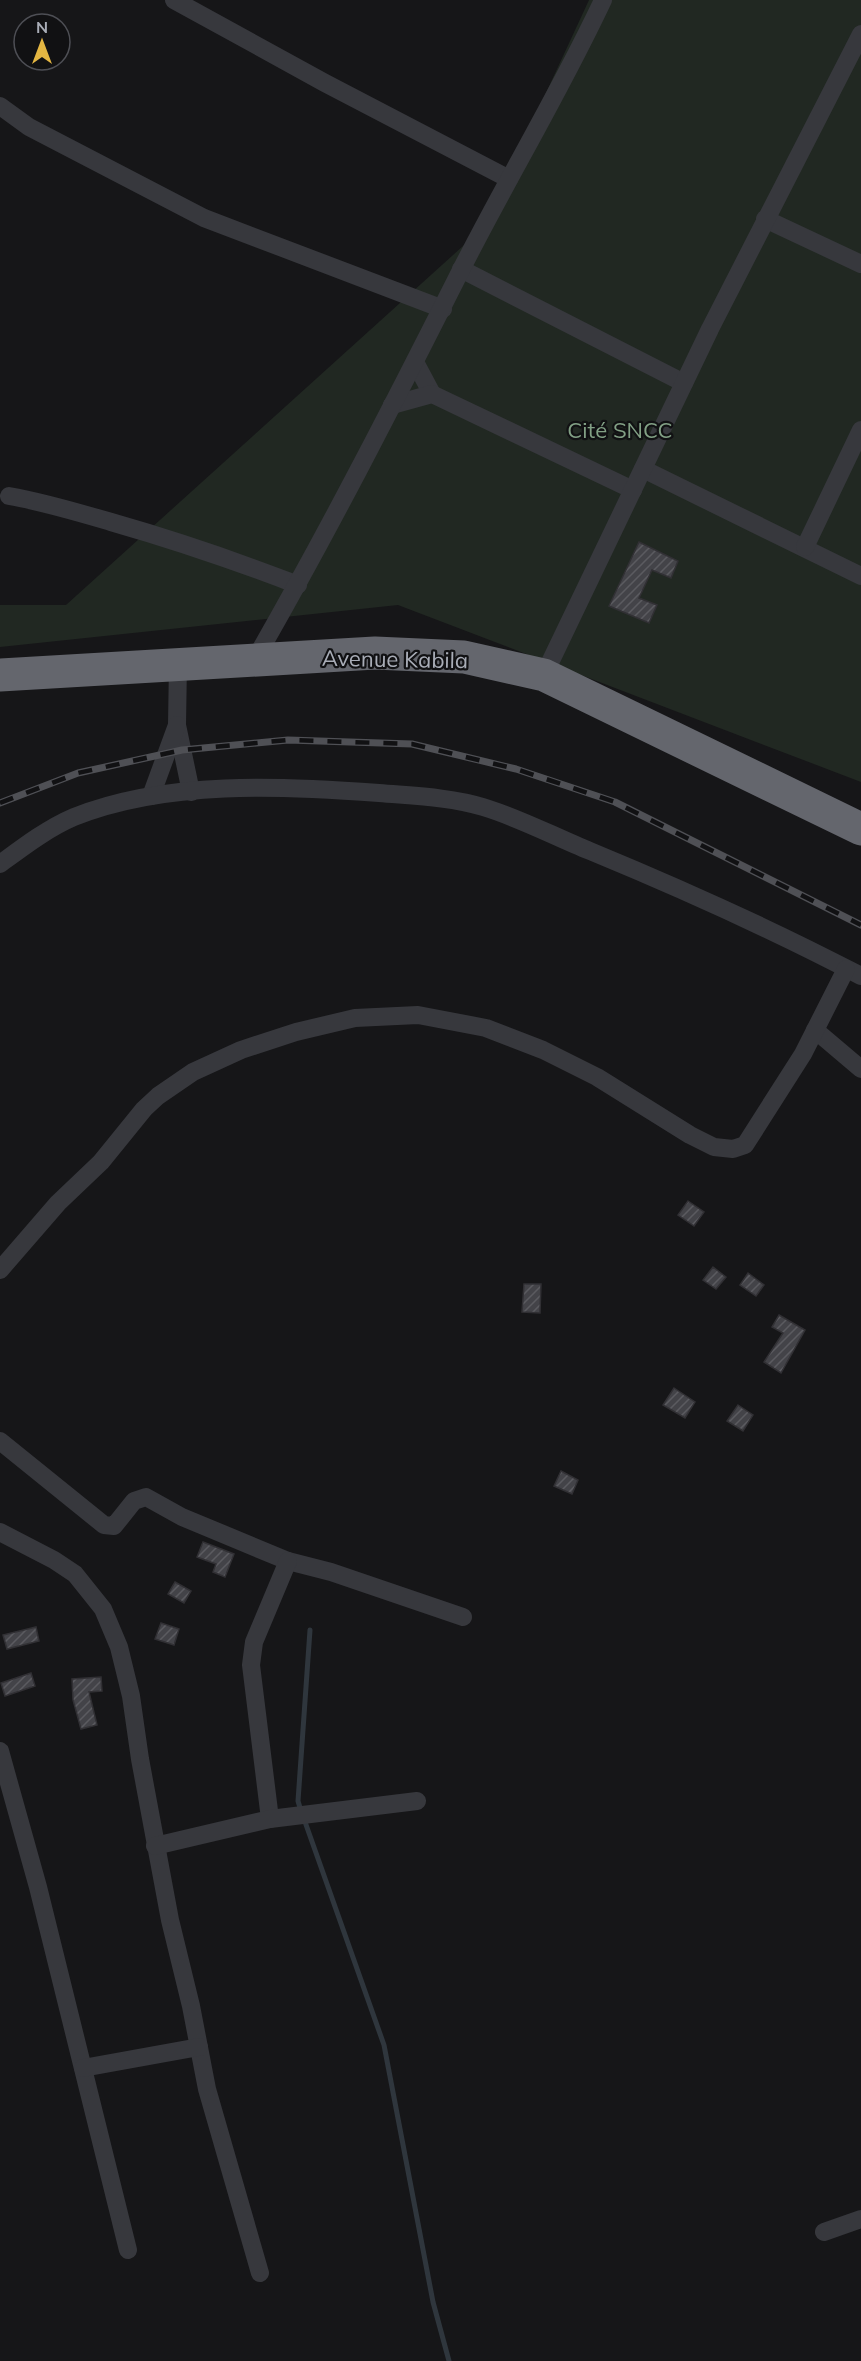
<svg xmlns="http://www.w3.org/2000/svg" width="861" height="2361" viewBox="0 0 861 2361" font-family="Mulish,sans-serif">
<defs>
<pattern id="building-hatch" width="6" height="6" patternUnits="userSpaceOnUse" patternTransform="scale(1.5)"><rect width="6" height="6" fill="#434348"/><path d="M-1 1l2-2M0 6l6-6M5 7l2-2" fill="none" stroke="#5b5b60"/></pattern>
</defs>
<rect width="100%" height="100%" fill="#161618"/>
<polygon fill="#212822" points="589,0 861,0 861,782 398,605 0,647 0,605 66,605 484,227"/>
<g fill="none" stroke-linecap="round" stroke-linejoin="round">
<g stroke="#2f363d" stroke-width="5">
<polyline points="301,1811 298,1801 310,1630"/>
<polyline points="304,1819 384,2045 433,2302 449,2361"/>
</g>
</g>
<g fill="url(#building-hatch)" stroke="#313034" stroke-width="1.5">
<polygon points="639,542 678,561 671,578 652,570 639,598 657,605 649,623 609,606"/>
<polygon points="688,1201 704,1212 694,1226 678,1215"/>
<polygon points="713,1267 726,1277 716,1289 703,1280"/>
<polygon points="748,1273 764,1285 756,1296 740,1285"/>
<polygon points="524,1284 541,1284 540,1313 522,1312"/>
<polygon points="779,1315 805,1330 781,1373 764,1362 783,1333 772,1327"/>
<polygon points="674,1388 695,1402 685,1418 663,1405"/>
<polygon points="738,1405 753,1415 743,1431 727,1421"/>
<polygon points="561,1471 578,1480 572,1494 554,1486"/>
<polygon points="203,1542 234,1554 225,1577 213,1572 216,1564 197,1557"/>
<polygon points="175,1582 191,1591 184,1603 168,1594"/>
<polygon points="161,1623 179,1629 174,1645 155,1639"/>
<polygon points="36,1627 39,1641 7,1649 3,1635"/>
<polygon points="31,1673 35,1686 5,1696 1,1683"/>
<polygon points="101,1677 102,1691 89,1692 97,1725 81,1729 73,1700 72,1679"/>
</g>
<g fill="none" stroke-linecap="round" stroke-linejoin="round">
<g stroke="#37383d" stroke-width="18">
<polyline points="174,0 325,83 509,179"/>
<polyline points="0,106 29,127 204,218 443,309"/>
<polyline points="765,219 861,264"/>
<polyline points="461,269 684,383"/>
<polyline points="415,362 432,394"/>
<polyline points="392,405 432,394 633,490"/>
<polyline points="643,469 861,576"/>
<path d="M9 496C44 502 77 512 111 522 174 540 236 561 298 585"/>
<polyline points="805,547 861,430"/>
<path d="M255 659C328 532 395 401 461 270 507 179 560 92 603 0"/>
<polyline points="178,663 177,725 191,792"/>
<polyline points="544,675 710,329 861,34"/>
<polyline points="151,796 177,725"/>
<path d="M0 864C23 847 48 828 74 817 167 780 281 786 379 793 413 796 450 797 483 807 520 818 555 837 590 851 682 889 773 930 861 976"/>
<polyline points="815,1030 861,1069"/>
<polyline points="0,1270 58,1203 101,1162 144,1109 158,1096 193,1072 241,1050 296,1032 355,1018 418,1015 486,1028 543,1050 597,1077 690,1135 714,1147 733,1149 745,1145 803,1054 846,969"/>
<polyline points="0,1441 104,1525 114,1526 134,1501 146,1497 182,1517 288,1561 331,1572 463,1617"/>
<polyline points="0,1532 54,1560 75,1574 103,1609 119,1647 131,1696 140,1759 170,1920 191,2006 207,2089 260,2273"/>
<polyline points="0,1751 38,1887 128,2250"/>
<polyline points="270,1819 251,1665 254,1642 288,1561"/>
<polyline points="155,1846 270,1819 417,1801"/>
<polyline points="83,2068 199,2047"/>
<polyline points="824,2232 861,2219"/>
</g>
<polyline stroke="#64666d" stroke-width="33" points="0,675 375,653 464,657 544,675 861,829"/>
<g stroke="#4f5055" stroke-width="7">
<polyline id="rail" points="0,803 78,773 182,750 288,740 412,744 516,769 615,802 861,925"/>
</g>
<use href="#rail" stroke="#111113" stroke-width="4.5" stroke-dasharray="14" stroke-linecap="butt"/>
</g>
<g text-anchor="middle" stroke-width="4.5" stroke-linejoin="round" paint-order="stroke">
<g font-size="22" fill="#82a085" stroke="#111113">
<text x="620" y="438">Cité SNCC</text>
</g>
<g font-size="22" fill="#a9adb7" stroke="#111113">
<text transform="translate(395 659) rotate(1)" y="8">Avenue Kabila</text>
</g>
</g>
<g transform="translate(42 42)"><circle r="28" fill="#111113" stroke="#4e4f55" stroke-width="1.5"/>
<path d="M0-4.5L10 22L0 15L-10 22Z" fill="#e4b642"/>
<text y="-9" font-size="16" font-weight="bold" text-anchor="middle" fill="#a9adb7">N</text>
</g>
</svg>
